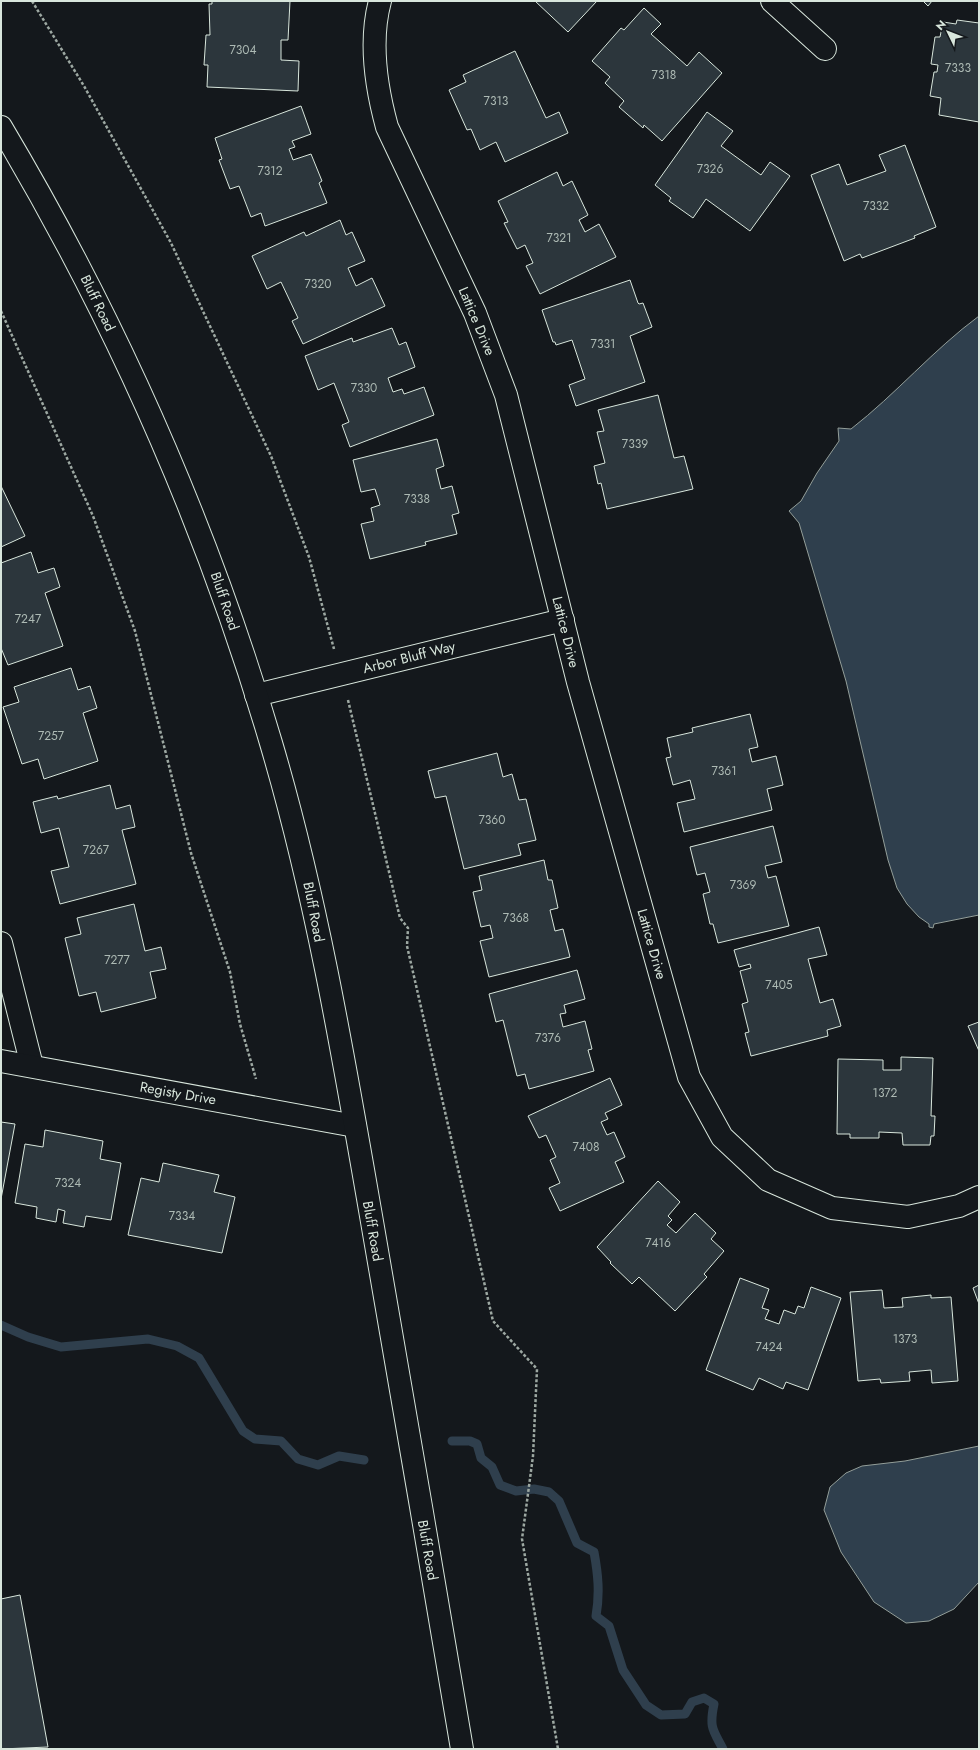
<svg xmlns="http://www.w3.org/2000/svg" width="980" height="1750" viewBox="0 0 980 1750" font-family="Jost,sans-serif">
<rect width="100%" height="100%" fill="#14181c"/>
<g fill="#2f3f4d" stroke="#939e99">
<path d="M979 316V915L934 924 933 928 929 927V924L919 917 907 904 897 888 888 860 846 681 799 523 789 511 801 501 817 473 839 441 838 428 851 429C896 394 933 350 979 316Z"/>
<polygon points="979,1446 979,1582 954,1609 929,1621 906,1623 874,1602 841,1552 824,1510 830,1487 846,1473 862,1466 905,1461"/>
</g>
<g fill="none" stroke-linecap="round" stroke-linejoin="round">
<g stroke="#2f3f4d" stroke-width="9">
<polyline points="1,1325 28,1337 61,1347 148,1339 177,1346 199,1358 243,1431 255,1439 281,1441 298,1459 318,1465 339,1456 364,1460"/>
<path d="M452 1441H470L477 1444 481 1458 492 1467 500 1485 516 1491 534 1489 549 1492 559 1501 577 1543 594 1552C598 1574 600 1593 596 1616L609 1626 623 1670 646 1705 661 1715 685 1714 692 1702 704 1698 714 1704C709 1728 713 1730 723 1749"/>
</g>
</g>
<g fill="#2c363c" stroke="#d8e6dc">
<polygon points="212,1 290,1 288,40 281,40 281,60 299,61 298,91 207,87 208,65 204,65 206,35 210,35 209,4 212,4"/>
<polygon points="535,1 597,1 568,32"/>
<polygon points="923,1 932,1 928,6"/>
<polygon points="644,8 661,24 651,34 687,66 699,52 722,73 662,141 644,125 643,128 619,107 624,101 605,83 610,77 592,61 621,28 624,30"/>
<polygon points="957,20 979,23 979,122 939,115 941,98 930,96 934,72 937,72 938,65 931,64 935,37 940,37 943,22 956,24"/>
<polygon points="515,51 546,118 559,112 568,133 505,162 496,142 480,150 471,129 467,130 449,90 466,82 463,75"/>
<polygon points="301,106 311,134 292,141 295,147 289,149 293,160 311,154 322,181 319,183 327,203 265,226 261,213 251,217 239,186 230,189 219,160 222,159 215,138"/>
<polygon points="707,112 733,131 721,146 761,175 770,162 790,176 750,231 706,199 693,218 669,201 671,198 655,185"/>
<polygon points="905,145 936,227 914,236 915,238 862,258 860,254 844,261 811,175 839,164 847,185 886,171 879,155"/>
<polygon points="557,172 563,186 572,181 588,215 579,220 585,232 599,224 616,257 540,294 526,266 533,263 525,245 517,249 504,223 508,222 498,201"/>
<polygon points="340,220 346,235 352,232 365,261 348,268 356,286 372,278 385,306 303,344 292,321 298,318 281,282 267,289 252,256 304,232 306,236"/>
<polygon points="630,280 638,303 639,304 643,303 652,327 630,336 645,382 576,406 569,385 585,379 572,340 556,345 555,342 553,342 542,310"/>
<polygon points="392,328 399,345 406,342 415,367 388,378 393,392 402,389 404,394 424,387 434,415 350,447 342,425 349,422 334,383 318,390 305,356 352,338 353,342"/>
<polygon points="658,395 674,458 684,456 693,489 607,509 601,483 598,484 594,466 605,463 597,432 604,431 598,410"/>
<polygon points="437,439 444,466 436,469 441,489 452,486 459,513 452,515 457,534 425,542 426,545 370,559 361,524 374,521 371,508 380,505 375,489 361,492 353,460"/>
<polygon points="1,486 25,536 1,547"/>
<polygon points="31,552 38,573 54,568 60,587 45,593 63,646 8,665 1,648 1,563"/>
<polygon points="71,668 78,690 90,686 97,708 83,713 98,761 44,779 38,759 22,764 3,707 19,702 14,687"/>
<polygon points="750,714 758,747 749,749 752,762 776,756 783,785 767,789 772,810 684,832 677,803 695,799 690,780 673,785 666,758 671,757 667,738 693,732 692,728"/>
<polygon points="497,753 503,777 512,774 519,800 526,799 536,840 518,844 521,855 464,869 446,796 435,798 428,771"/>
<polygon points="110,785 116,809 130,805 135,827 122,830 136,884 60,904 51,871 69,867 59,828 41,833 33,802 57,796 58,799"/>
<polygon points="773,826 782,862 765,866 768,878 776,876 789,926 718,943 713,924 710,924 703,894 710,892 705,873 697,875 690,847"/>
<polygon points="544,860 548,880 552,880 558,908 550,910 555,931 563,929 570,957 489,977 480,941 493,938 490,925 481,927 473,892 482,890 479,876"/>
<polygon points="134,904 145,951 161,947 166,969 150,972 156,998 101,1012 96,992 79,996 65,938 81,934 77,918"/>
<polygon points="819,927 827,955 808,959 820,1003 833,999 841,1026 827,1030 828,1036 751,1056 745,1033 749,1032 742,1004 748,1002 740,971 751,968 750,964 739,967 734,950"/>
<polygon points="577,970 585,999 564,1005 566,1013 560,1014 563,1027 585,1021 592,1049 588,1050 594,1071 529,1089 525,1074 517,1076 503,1020 496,1022 489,994"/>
<polygon points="979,1022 979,1051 968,1026"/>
<polygon points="901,1057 933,1058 931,1116 935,1116 934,1136 931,1136 930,1145 903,1145 902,1133 879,1132 879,1138 850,1138 850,1134 837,1134 838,1059 883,1060 883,1070 901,1070"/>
<polygon points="610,1078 622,1105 605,1113 608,1119 601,1122 607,1135 614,1132 625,1157 615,1162 624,1182 560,1211 549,1188 560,1183 550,1160 556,1157 546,1135 539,1138 528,1116"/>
<polygon points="1,1122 15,1124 1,1199"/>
<polygon points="45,1130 103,1141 100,1159 121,1163 111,1220 86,1216 84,1227 63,1223 65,1211 58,1209 56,1222 36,1218 37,1207 15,1203 25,1144 43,1147"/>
<polygon points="163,1163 219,1175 214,1192 235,1197 222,1253 128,1235 141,1178 159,1182"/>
<polygon points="658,1181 680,1202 668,1216 672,1220 667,1225 676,1233 695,1213 716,1233 711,1239 724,1251 704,1274 707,1277 675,1311 639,1277 632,1284 610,1263 611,1262 597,1247"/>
<polygon points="740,1278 769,1289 762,1308 769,1310 765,1319 779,1324 784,1310 795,1314 798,1306 804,1308 811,1287 841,1298 808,1390 786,1382 783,1389 759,1378 753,1390 706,1370"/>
<polygon points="979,1285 979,1304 973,1288"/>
<polygon points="882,1290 884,1308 903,1307 902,1298 931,1295 931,1298 951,1297 958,1381 932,1383 931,1370 909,1372 910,1381 881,1383 880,1379 858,1381 850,1292"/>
<polygon points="20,1595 48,1747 1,1749 1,1599"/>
</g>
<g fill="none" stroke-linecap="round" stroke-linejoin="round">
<g stroke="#d8e6dc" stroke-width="24">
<g id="minor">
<path d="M380 1C369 42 376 87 387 127L475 313 506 395 578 682 689 1077 722 1137 768 1180 832 1208 908 1217 959 1206 979 1197"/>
<polyline points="772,1 825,49"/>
<polyline points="256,695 563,620"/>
<polyline points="1,943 32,1066"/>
<polyline points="1,1061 355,1126"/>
</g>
</g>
<g stroke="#d8e6dc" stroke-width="24">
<path id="secondary" d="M1 127C117 322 207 525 271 743 316 895 343 1054 370 1210 401 1390 432 1569 462 1749"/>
</g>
<g stroke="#9da8a2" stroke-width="2.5" stroke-dasharray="3 2" stroke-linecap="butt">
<polyline points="32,1 84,86 171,243 271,456 309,557 334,649"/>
<polyline points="1,311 93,516 135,631 191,853 230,972 240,1024 256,1079"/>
<polyline points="348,700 400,918 408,928 407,946 493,1321 537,1369 533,1456 522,1539 558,1749"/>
</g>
<use href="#minor" stroke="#14181c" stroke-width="22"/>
<use href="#secondary" stroke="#14181c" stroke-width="22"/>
</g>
<g text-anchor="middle" stroke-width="3" stroke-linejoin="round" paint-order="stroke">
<g font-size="12" fill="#adbab4">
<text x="243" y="54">7304</text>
<text x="958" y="72">7333</text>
<text x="664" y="79">7318</text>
<text x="496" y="105">7313</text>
<text x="710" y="173">7326</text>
<text x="270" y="175">7312</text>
<text x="876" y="210">7332</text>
<text x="559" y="242">7321</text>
<text x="318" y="288">7320</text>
<text x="603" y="348">7331</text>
<text x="364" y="392">7330</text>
<text x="635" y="448">7339</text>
<text x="417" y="503">7338</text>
<text x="28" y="623">7247</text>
<text x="51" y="740">7257</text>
<text x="724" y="775">7361</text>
<text x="492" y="824">7360</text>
<text x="96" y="854">7267</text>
<text x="743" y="889">7369</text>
<text x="516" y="922">7368</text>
<text x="117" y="964">7277</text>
<text x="779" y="989">7405</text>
<text x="548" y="1042">7376</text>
<text x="885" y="1097">1372</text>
<text x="586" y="1151">7408</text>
<text x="68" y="1187">7324</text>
<text x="182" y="1220">7334</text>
<text x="658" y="1247">7416</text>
<text x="905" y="1343">1373</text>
<text x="769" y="1351">7424</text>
</g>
<g font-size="14" fill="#d8e6dc" stroke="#14181c">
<text transform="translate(98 303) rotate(64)" y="5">Bluff Road</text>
<text transform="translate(477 321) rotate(67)" y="5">Lattice Drive</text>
<text transform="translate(225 601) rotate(71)" y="5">Bluff Road</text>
<text transform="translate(566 632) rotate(76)" y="5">Lattice Drive</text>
<text transform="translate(409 657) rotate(-14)" y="5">Arbor Bluff Way</text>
<text transform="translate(314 912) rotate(79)" y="5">Bluff Road</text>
<text transform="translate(652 944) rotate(74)" y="5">Lattice Drive</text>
<text transform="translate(178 1093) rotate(10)" y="5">Registy Drive</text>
<text transform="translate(373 1231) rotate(80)" y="5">Bluff Road</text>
<text transform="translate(428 1550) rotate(80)" y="5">Bluff Road</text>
</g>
</g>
<rect width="980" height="1750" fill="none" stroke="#d8e6dc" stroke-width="4"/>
<g transform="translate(948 32) rotate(313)" stroke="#14181c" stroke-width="3" paint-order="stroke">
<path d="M0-3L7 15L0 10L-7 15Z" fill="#d8e6dc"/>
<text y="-6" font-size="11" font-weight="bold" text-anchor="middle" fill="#d8e6dc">N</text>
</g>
</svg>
